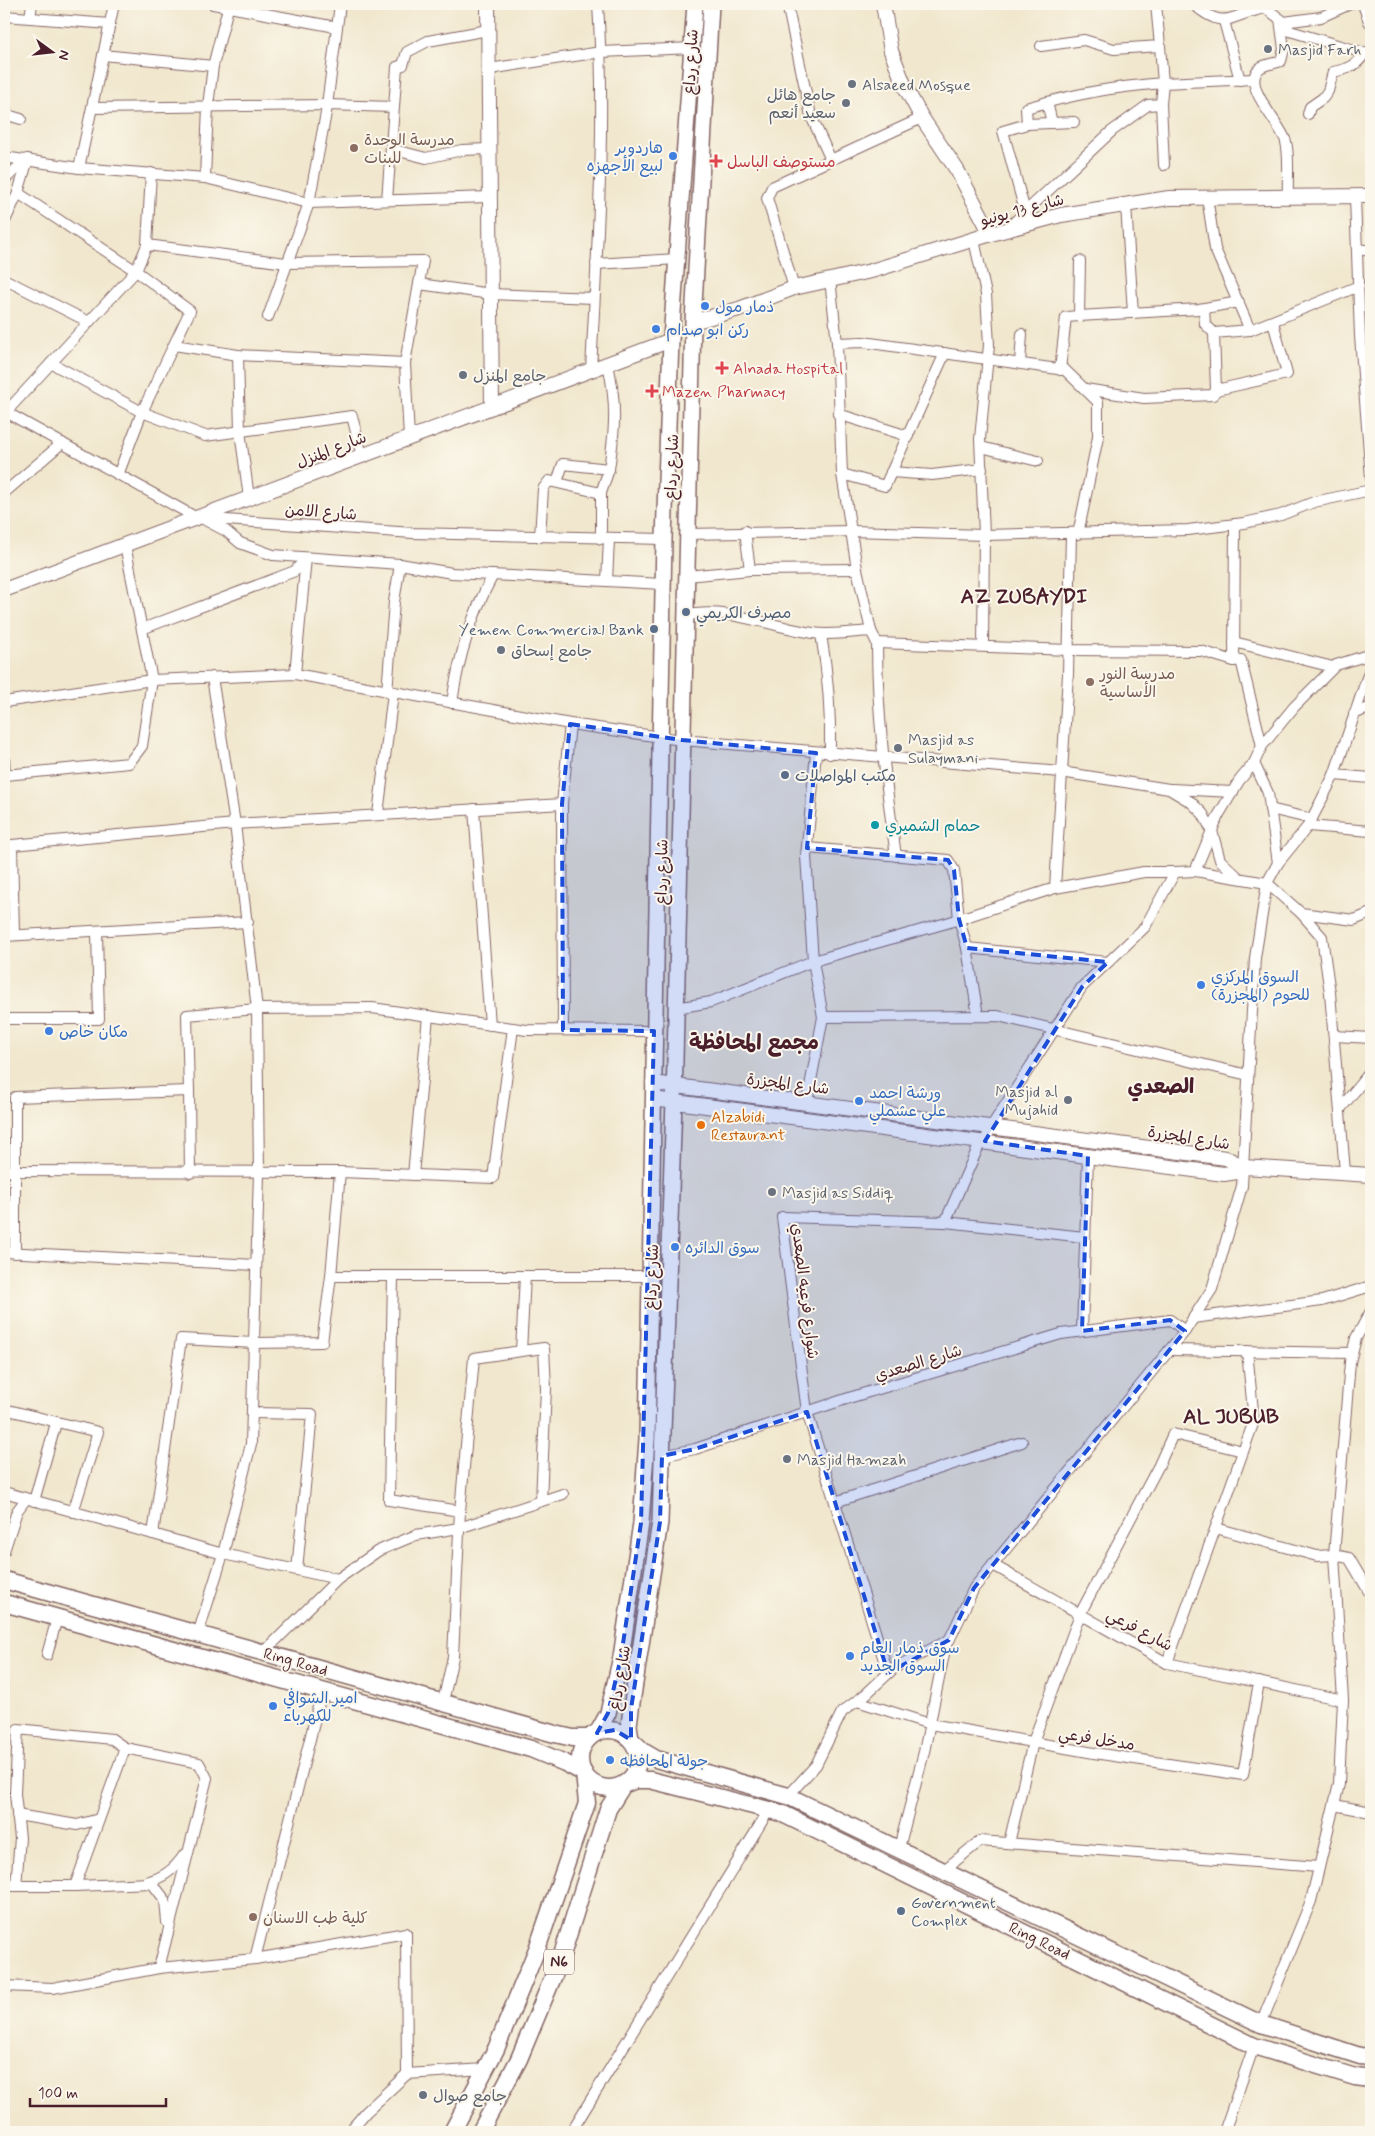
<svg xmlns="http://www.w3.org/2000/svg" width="1375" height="2136" viewBox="0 0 1375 2136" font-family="Mynerve,'Playpen Sans Arabic',sans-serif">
<rect width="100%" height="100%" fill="#fbf7ec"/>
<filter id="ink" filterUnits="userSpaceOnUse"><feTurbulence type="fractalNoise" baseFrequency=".02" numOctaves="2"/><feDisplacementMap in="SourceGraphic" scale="10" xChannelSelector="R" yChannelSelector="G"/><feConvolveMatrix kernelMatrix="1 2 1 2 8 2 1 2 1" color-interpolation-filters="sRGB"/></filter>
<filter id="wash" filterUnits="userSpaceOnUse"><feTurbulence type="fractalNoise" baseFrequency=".0096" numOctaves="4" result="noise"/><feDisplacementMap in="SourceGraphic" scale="20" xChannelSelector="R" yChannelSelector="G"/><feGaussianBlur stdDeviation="1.12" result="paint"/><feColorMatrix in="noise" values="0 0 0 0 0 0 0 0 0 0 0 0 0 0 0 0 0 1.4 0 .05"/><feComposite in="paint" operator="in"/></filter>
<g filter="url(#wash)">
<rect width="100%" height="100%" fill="#f1e7ce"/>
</g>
<g filter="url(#ink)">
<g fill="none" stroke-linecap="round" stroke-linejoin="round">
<g stroke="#846564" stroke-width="12">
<g id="minor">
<polyline points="213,4 336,27"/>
<polyline points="787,4 811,116 831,160"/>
<path d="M1193 4C1227 33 1229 14 1266 8L1284 22 1290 31 1371 55"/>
<polyline points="4,16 110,24"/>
<polyline points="30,18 32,4"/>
<path d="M1280 19 1284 49 1281 61C1274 64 1265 64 1260 68 1239 85 1282 124 1286 142 1290 158 1287 179 1288 196"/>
<polyline points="1224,21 1240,80"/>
<polyline points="1284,22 1321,17 1350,4"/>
<polyline points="1041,46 1084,40 1114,49 1160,46 1156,4"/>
<polyline points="103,55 213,66"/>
<polyline points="489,69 601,52 693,48"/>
<polyline points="1047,102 1052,123"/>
<polyline points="1161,104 1164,165"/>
<polyline points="92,108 327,105 394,107"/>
<polyline points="4,114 21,119"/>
<path d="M1308 114 1310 107 1323 98 1328 91 1333 72C1347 69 1356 67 1364 54"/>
<path d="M1027 124 1026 108C1075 94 1112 87 1163 83L1160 46"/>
<polyline points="391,149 426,158 462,150 489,149"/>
<polyline points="4,157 79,168 205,178 309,203 489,197"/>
<polyline points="79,168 114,4"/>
<polyline points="205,178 208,106 213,66 229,4"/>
<polyline points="4,180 27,159"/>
<polyline points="18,193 136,271 190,311 142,412 205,436 352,416 362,456"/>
<polyline points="1207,197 1215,249 1250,330 1359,286"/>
<polyline points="1355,197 1360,336 1371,478"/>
<polyline points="387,200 397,67 403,65 407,52 428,41 488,30"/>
<polyline points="1126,205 1133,313"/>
<polyline points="1026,215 1003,131 1027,124 1074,122"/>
<polyline points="4,223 18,193 28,159"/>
<polyline points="1007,229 1112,131 1148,105 1161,104 1163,83 1254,79"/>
<polyline points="974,240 986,294 989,345 980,439 984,535 983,646"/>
<polyline points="147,245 286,263 423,261 405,363"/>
<polyline points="1358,249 1371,251"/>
<polyline points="1080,261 1079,316 1199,309 1239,302"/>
<polyline points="596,264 677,259"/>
<polyline points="4,279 89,322"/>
<polyline points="830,279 837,343 842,474 857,569 871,631"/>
<polyline points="419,284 491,294 594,298"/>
<polyline points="794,288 767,198 772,187 922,118"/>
<polyline points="1204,309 1205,324 1214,333"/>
<polyline points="268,317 309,203 326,113 340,4"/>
<polyline points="1250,330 1214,333 1216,390 1287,374 1273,322"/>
<polyline points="837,343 863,342 1065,370 1098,402 1098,437 1078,534"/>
<polyline points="174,345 238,355 405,363 409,438"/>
<polyline points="238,355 240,431 249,498"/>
<polyline points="51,363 142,412 118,475"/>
<polyline points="1020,363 1022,334"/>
<path d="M608 364C617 405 615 428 609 469"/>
<path d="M591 370C597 249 606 126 598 4"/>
<polyline points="1060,370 1066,317 1079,316"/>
<polyline points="1085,389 1144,398 1213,395 1216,390"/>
<polyline points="4,411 197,518 413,533 664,539"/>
<polyline points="6,412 136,271 147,245 151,173"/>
<polyline points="838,414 908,436"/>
<polyline points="981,447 1038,461"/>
<polyline points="891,472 932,475 982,469"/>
<polyline points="842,474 885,486 945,353"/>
<polyline points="557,482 563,464 609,469 601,493 601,539"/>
<polyline points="4,493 62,443"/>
<polyline points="205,520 226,531 240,543 273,555 400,564 452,573 663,584"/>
<polyline points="745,531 750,570"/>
<polyline points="687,534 852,531 984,535 1188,530 1244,523 1281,515 1314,502 1371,490"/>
<polyline points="540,537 543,489 549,481 601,493"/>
<polyline points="686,576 750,570 857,569"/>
<polyline points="607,581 609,539"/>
<path d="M685 616C726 606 772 627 813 633 831 636 853 632 871 631L877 643 1069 650 1201 651 1234 661 1241 660 1262 746"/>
<polyline points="142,629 295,571 306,558"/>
<path d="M821 634C828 674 831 712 830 754"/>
<polyline points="1234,642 1333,667"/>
<path d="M877 643C877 715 886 785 896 856"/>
<polyline points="1234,661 1235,524"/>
<polyline points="295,674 306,558"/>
<polyline points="387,692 394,602 400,564"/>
<polyline points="4,702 152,680 295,674 570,724 682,740 1061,772 1169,789 1191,802 1203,814 1212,831 1220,860 1239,878"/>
<path d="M452 703C458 659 472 614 493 575"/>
<polyline points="1354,714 1371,707"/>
<polyline points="4,756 5,775 129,763 142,746 152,680 125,545"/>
<polyline points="1254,763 1268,793 1278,863"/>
<polyline points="1334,775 1371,778"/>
<polyline points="1171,789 1233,792"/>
<polyline points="474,809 490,1025"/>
<polyline points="1270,809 1312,819"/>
<polyline points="378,814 393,693"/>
<polyline points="1308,826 1371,831"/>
<polyline points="807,848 948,860 954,870 959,919 967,948"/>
<polyline points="1195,871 1267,883 1301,913 1322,937 1330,993 1345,1172"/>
<polyline points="1055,888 1068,674 1071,534"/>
<polyline points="1301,913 1354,920 1371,913"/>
<polyline points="14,935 12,845 235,824 562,804"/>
<polyline points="4,936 248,922"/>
<polyline points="676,1008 711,1002 813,961 950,922 1055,888 1144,872 1175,872"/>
<polyline points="978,1016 967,948 1108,962"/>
<polyline points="823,1017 998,1016 1248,1075"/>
<polyline points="4,1019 99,1019 97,931"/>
<polyline points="563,1030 562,804 570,724"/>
<polyline points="1334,1036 1371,1038"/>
<polyline points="189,1091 187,1015 257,1009 372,1008 527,1030 654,1031"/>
<polyline points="807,1102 823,1017 813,961 806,856 816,753"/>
<polyline points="1341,1108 1371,1071"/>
<polyline points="985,1141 991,1127 1082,987 1145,927 1175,872 1195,871 1218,816 1239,781 1254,763 1262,746 1294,707 1336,665 1371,654"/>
<polyline points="4,1171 340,1172 493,1178 513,1028"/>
<polyline points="340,1172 331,1276 650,1276"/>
<polyline points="413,1175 428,1016"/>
<polyline points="945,1222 981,1141"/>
<polyline points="4,1252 256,1265"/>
<polyline points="15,1253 15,1097 189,1091 190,1173"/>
<polyline points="393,1276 389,1500 460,1511 474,1358 521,1351 525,1276"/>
<polyline points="1193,1318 1322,1301 1371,1286"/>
<polyline points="1082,1331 1088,1156"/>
<polyline points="1169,1350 1352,1353"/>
<polyline points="521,1351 544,1348 546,1389 541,1501"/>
<polyline points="4,1409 98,1432 73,1512"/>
<polyline points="252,1413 312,1414 297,1570"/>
<polyline points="662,1456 695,1449 852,1397 1061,1334 1170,1320 1185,1331"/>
<polyline points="4,1492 153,1534 181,1339 254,1343 322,1342 331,1276"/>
<polyline points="34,1501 56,1423"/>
<polyline points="835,1502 1022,1442"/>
<polyline points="1216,1528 1317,1556 1334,1555 1349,1558 1371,1595"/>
<polyline points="153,1534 223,1554 338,1579 264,1652"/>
<polyline points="4,1551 17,1511 26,1499"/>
<polyline points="993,1565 1167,1663 1343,1700"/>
<polyline points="338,1579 378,1551 416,1535 459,1528 563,1494"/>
<polyline points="198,1634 223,1554 251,1444 259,1173 257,1009 235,824 212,677"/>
<polyline points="47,1655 57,1618"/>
<polyline points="1167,1663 1254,1421 1247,1351"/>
<polyline points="888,1673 807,1412 782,1217 945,1222 1085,1237"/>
<polyline points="857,1701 930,1724 1094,1753 1243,1775 1259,1682"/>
<polyline points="443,1702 453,1657 460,1511"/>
<polyline points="788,1796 816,1765 842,1712 866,1694 894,1668 949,1640"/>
<polyline points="1334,1805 1371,1812"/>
<polyline points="17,1815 77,1825 99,1819"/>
<polyline points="1009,1843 1033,1742 1080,1614 1159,1465 1173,1434 1243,1451"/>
<polyline points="899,1848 924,1752 945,1649 974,1588 1185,1331 1212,1289 1242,1186 1255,958 1267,883 1278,863 1308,826 1319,805 1334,775 1371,666"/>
<polyline points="943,1871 980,1841 1319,1867"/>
<path d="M146 1882C163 1878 174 1870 184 1855"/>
<polyline points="4,1886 75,1886 125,1748 199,1763 207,1778 159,1968"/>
<polyline points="16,1886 20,1838 15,1794 18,1729 112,1739 125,1748"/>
<polyline points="75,1886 152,1883 165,1900 167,1922"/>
<polyline points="255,1959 406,1933 407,2074 485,2069"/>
<polyline points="4,1986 53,1988 159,1968 255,1959 322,1691"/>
<polyline points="1261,2024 1311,1901 1339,1784 1343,1700 1334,1555 1350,1362 1356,1338 1371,1311"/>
<polyline points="349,2132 366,2112 407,2074"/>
<polyline points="571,2132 769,1810"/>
<polyline points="1224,2132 1254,2046"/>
</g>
</g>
<g stroke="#846564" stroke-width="16">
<g id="tertiary">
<polyline points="488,4 492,407"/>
<polyline points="883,4 891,51 905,87 922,118 957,170 991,234"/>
<polyline points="1365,4 1371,21"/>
<polyline points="693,322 739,309 794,288 871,271 991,234 1061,215 1169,198 1371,196"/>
<polyline points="4,590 671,340"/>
<polyline points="653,1083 1226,1158 1244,1167"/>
<polyline points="653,1099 1224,1174 1237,1172 1244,1167"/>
<polyline points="1244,1167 1371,1175"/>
</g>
</g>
<g stroke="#846564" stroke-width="18">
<g id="secondary">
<polyline points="597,1733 608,1713 621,1657 641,1523 647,1439 664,539 671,340 695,4"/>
<polyline points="631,1740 629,1725 631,1709 660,1522 674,1101 693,322 711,4"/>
</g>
</g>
<g stroke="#846564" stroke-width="19">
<g id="primary">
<polyline points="4,1580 555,1734 573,1738 589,1738"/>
<polyline points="4,1603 531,1749 565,1763 584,1773 587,1803 537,1949 496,2049 452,2132"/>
<circle cx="609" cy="1759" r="29"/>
<polyline points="631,1740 644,1752 656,1759 788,1796 1261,2024 1360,2056 1371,2057"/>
<polyline points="480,2132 519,2059 561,1958 608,1809 623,1785 636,1780 650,1780 781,1813 1254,2046 1355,2077 1371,2079"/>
</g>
</g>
<use href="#minor" stroke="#fff" stroke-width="10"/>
<use href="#tertiary" stroke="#fff" stroke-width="14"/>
<use href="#secondary" stroke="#fff" stroke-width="15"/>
<use href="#primary" stroke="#fff" stroke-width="16"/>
</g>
</g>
<path fill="#1d4ed8" fill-opacity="0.2" stroke="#1d4ed8" stroke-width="4" stroke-dasharray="10 6" stroke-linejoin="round" d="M570 724 682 740 816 753 807 848 948 860 954 870 959 919 967 948 1108 962 1082 987 985 1141 1088 1156 1082 1331 1170 1320 1185 1331 974 1588 949 1640 888 1673 807 1412 695 1449 662 1456 660 1522 631 1709V1740L615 1730 597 1733 608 1713 621 1657 641 1523 654 1031 563 1030 562 804Z"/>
<g fill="#6b7280" stroke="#fbf7ec" stroke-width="2">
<circle cx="1268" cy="49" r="5"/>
<circle cx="852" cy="84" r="5"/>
<circle cx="846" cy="103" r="5"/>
<circle cx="463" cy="375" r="5"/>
<circle cx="501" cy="650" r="5"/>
<circle cx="898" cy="748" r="5"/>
<circle cx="1068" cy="1100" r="5"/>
<circle cx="772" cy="1192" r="5"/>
<circle cx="787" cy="1459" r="5"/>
<circle cx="423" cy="2095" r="5"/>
</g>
<g fill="#8d6e63" stroke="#fbf7ec" stroke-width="2">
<circle cx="354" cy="148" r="5"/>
<circle cx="1090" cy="682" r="5"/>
<circle cx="253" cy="1917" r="5"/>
</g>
<g fill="#3f7fe0" stroke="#fbf7ec" stroke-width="2">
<circle cx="673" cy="156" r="5"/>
<circle cx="705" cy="306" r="5"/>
<circle cx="656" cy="329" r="5"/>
<circle cx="1201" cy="985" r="5"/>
<circle cx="49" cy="1031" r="5"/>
<circle cx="859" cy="1101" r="5"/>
<circle cx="675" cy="1247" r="5"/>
<circle cx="850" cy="1656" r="5"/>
<circle cx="273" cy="1706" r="5"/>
<circle cx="610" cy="1760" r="5"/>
</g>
<g fill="#e0444e" stroke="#fbf7ec" stroke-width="2">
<path d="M713.5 153.5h5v5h5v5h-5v5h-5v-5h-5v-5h5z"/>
<path d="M719.5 360.5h5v5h5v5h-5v5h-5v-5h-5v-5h5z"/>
<path d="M649.5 383.5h5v5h5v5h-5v5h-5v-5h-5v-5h5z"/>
</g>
<g fill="#5c6f8a" stroke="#fbf7ec" stroke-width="2">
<circle cx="686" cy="612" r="5"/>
<circle cx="654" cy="629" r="5"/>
<circle cx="785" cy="775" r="5"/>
<circle cx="901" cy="1911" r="5"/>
</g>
<circle fill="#0f9aa8" stroke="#fbf7ec" stroke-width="2" cx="875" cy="825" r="5"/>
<circle fill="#e8710a" stroke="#fbf7ec" stroke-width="2" cx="701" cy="1125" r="5"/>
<g text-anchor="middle" stroke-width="4" stroke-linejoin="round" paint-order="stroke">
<rect fill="#fbf7ec" stroke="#7f6065" stroke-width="1" x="544" y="1949.5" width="30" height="25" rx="4"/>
<g font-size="15" font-weight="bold" fill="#4a1f2b">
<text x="559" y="1967">N6</text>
</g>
<g font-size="16" fill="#5b616d" stroke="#fbf7ec" text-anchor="start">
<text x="1278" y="55">Masjid Farh</text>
<text x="862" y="90">Alsaeed Mosque</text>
<text x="836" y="100" text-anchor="end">جامع هائل<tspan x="836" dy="18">سعيد أنعم</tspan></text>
<text x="473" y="381">جامع المنزل</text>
<text x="511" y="656">جامع إسحاق</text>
<text x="908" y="745">Masjid as<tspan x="908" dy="18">Sulaymani</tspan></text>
<text x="1058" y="1097" text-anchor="end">Masjid al<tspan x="1058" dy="18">Mujahid</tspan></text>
<text x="782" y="1198">Masjid as Siddiq</text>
<text x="797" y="1465">Masjid Hamzah</text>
<text x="433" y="2101">جامع صوال</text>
</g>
<g font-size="16" fill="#4a1f2b" stroke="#fbf7ec">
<text transform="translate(690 62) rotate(-87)" y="6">شارع رداع</text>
<text transform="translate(1022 209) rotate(-15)" y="6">شارع 13 يونيو</text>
<text transform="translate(331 449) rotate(-21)" y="6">شارع المنزل</text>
<text transform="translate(671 467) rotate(-88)" y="6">شارع رداع</text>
<text transform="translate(321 511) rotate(4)" y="6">شارع الامن</text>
<text transform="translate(661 872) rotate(-89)" y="6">شارع رداع</text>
<text transform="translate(788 1083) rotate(7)" y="6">شارع المجزرة</text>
<text transform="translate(1189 1137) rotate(9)" y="6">شارع المجزرة</text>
<text transform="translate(651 1277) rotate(-88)" y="6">شارع رداع</text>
<text transform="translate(806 1291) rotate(83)" y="6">شوارع فرعيه الصعدي</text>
<text transform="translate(918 1362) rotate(-17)" y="6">شارع الصعدي</text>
<text transform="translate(1140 1629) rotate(28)" y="6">شارع فرعي</text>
<text transform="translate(296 1661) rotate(16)" y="6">Ring Road</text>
<text transform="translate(619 1678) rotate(-81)" y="6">شارع رداع</text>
<text transform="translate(1097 1738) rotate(9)" y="6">مدخل فرعي</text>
<text transform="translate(1040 1940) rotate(26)" y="6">Ring Road</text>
</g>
<g font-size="16" fill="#785e54" stroke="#fbf7ec" text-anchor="start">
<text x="364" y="145">مدرسة الوحدة<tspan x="364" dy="18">للبنات</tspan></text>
<text x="1100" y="679">مدرسة النور<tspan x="1100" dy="18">الأساسية</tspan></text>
<text x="263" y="1923">كلية طب الاسنان</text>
</g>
<g font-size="16" fill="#366cbe" stroke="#fbf7ec" text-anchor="start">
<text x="663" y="153" text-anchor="end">هاردوير<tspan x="663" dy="18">لبيع الأجهزه</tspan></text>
<text x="715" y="312">ذمار مول</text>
<text x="666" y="335">ركن ابو صدام</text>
<text x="1211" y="982">السوق المركزي<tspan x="1211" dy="18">للحوم (المجزرة)</tspan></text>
<text x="59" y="1037">مكان خاص</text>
<text x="869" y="1098">ورشة احمد<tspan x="869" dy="18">علي عشملي</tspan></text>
<text x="685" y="1253">سوق الدائره</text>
<text x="860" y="1653">سوق ذمار العام<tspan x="860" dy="18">السوق الجديد</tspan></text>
<text x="283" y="1703">امير الشوافي<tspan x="283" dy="18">للكهرباء</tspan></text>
<text x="620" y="1766">جولة المحافظه</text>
</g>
<g font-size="16" fill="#be3a42" stroke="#fbf7ec" text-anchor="start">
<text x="727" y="167">مستوصف الباسل</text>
<text x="733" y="374">Alnada Hospital</text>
<text x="662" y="397">Mazen Pharmacy</text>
</g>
<g font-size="16" fill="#4e5e75" stroke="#fbf7ec" text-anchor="start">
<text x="696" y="618">مصرف الكريمي</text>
<text x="644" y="635" text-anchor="end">Yemen Commercial Bank</text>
<text x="795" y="781">مكتب المواصلات</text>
<text x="911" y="1908">Government<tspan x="911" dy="18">Complex</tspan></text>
</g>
<g font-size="16" fill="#0d838f" stroke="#fbf7ec" text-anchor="start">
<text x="885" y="831">حمام الشميري</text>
</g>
<g font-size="16" fill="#c56008" stroke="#fbf7ec" text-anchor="start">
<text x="711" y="1122">Alzabidi<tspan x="711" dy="18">Restaurant</tspan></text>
</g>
<g font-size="21" font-weight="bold" fill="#4a1f2b" stroke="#fbf7ec">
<text x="1024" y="603">AZ ZUBAYDI</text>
<text x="754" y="1049">مجمع المحافظة</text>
<text x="1161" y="1093">الصعدي</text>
<text x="1231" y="1423">AL JUBUB</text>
</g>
</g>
<rect width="1375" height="2136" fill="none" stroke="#fbf7ec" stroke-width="20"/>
<g transform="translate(52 52) rotate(105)" stroke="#fbf7ec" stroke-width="4" paint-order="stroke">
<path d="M0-4L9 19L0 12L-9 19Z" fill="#4a1f2b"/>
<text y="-8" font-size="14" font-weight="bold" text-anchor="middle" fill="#4a1f2b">N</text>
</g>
<path d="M30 2098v8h136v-8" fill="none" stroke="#4a1f2b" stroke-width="2.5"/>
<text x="38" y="2098" font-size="15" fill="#4a1f2b" stroke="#fbf7ec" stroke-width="4" paint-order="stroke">100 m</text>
</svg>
